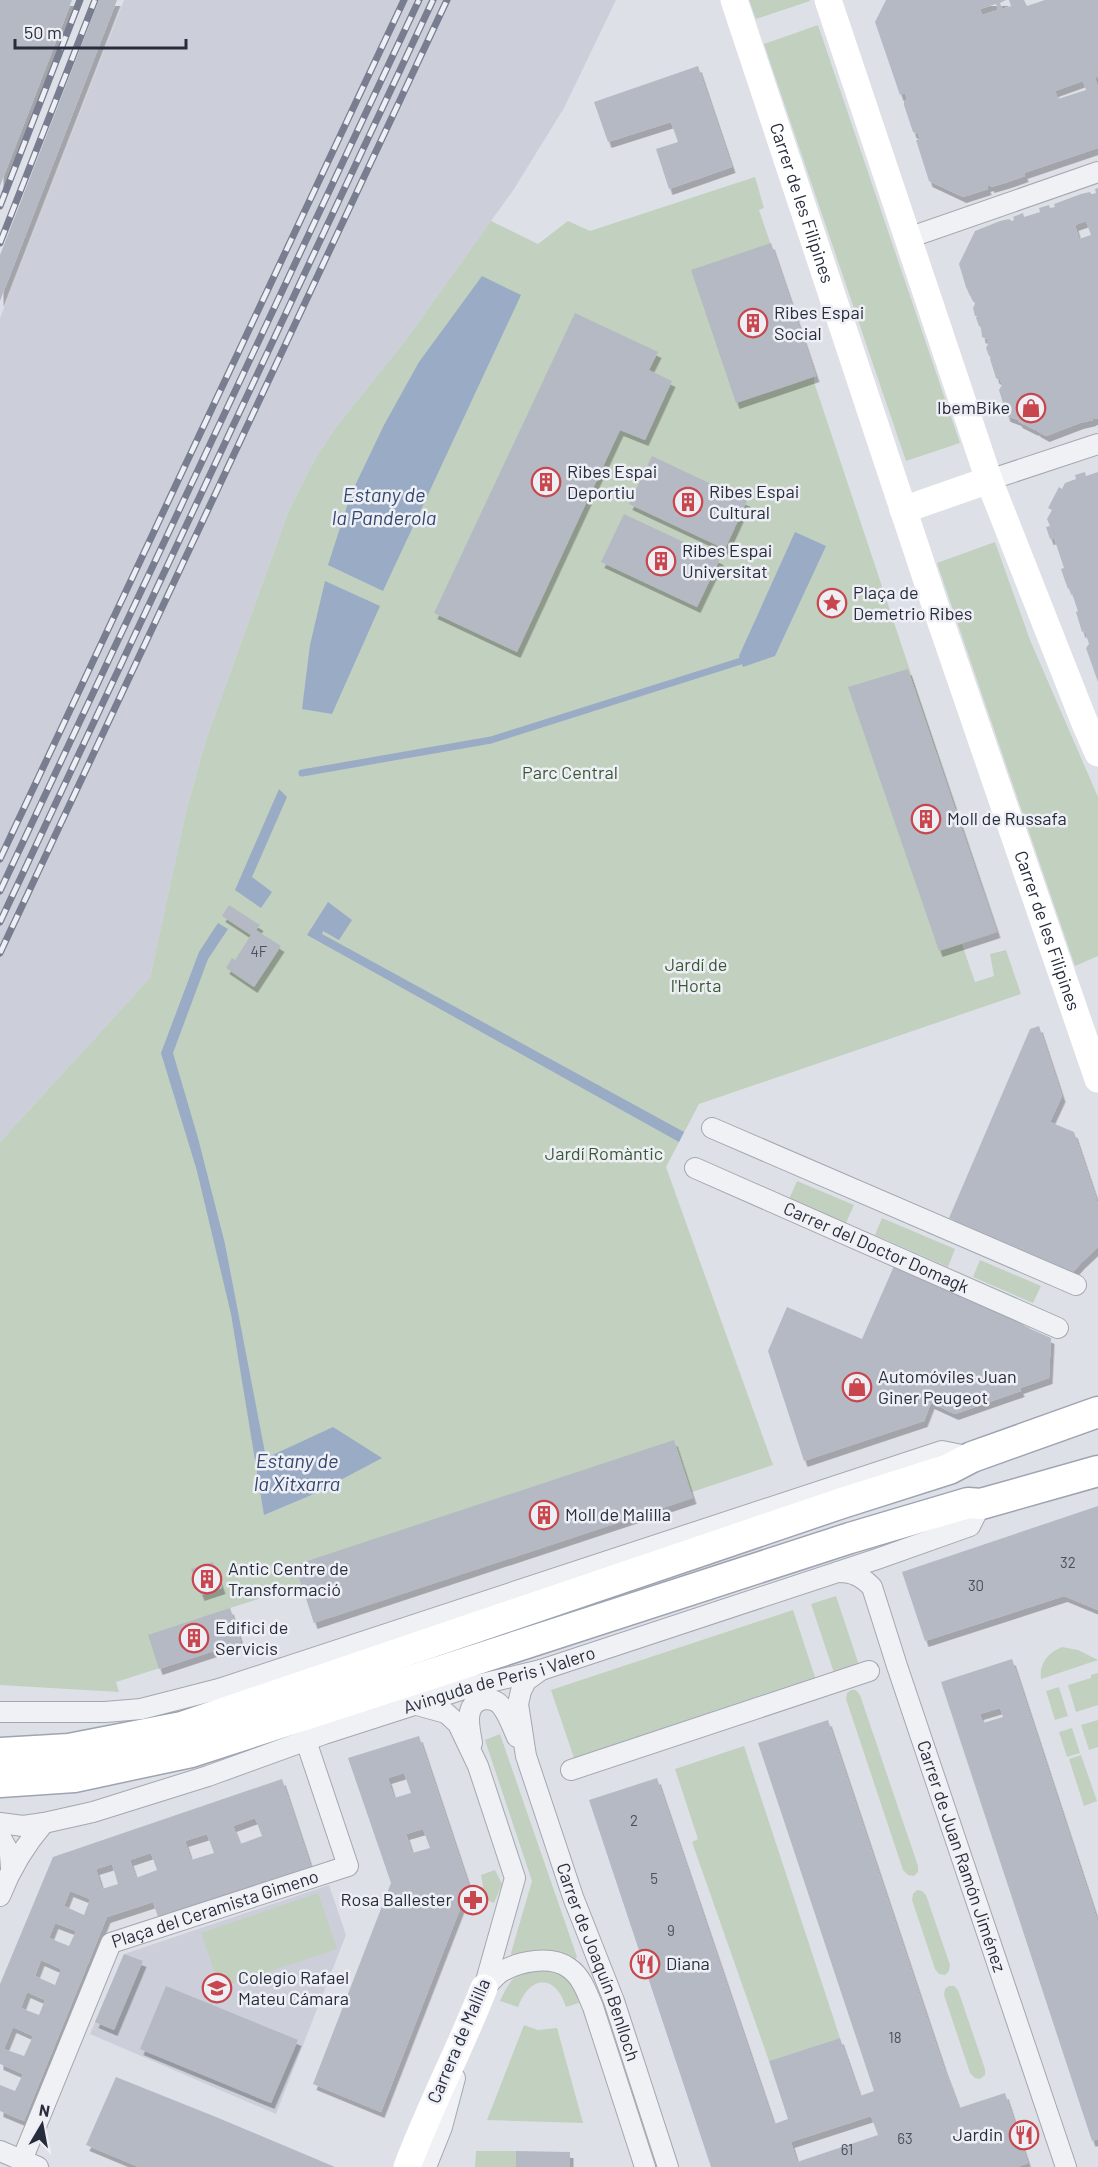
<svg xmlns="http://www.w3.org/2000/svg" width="1098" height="2167" viewBox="0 0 1098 2167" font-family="Barlow,sans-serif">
<defs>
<filter id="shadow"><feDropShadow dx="3.5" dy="6" stdDeviation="0" flood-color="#0004"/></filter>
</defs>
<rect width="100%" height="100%" fill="#dee0e7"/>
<g fill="#cccfd9">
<polygon points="124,0 616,0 564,108 514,189 408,337 334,430 311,466 289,510 206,740 186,812 150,978 0,1142 0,318"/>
<polygon points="329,1885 346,1935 276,2114 90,2034 124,1954"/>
</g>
<g fill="#c2d0bf">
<polygon points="749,0 810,0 810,1 756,19"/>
<polygon points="818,25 960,443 906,461 764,44"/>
<polygon points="755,177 764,208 759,210 816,376 814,377 814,382 997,932 962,944 975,982 994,976 990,954 1006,950 1021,994 699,1104 666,1167 773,1465 692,1492 693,1498 314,1623 302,1585 230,1608 241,1642 116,1682 119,1692 0,1685 0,1142 150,978 186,812 206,740 289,510 311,466 334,430 408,337 491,221 538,244 568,221 590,231"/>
<polygon points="995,542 1030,640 1098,797 1098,956 1075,966 937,563"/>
<polygon points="797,1181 854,1205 846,1223 789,1199"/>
<polygon points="882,1218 955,1249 948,1267 875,1235"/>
<polygon points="980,1260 1041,1286 1033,1303 973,1277"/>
<polygon points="836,1596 859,1665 834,1673 811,1604"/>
<polygon points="793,1610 816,1680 575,1761 551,1690"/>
<path d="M1062 1647 1078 1650 1098 1660 1041 1679C1039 1663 1048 1653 1062 1647Z"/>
<polygon points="1098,1673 1098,1705 1076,1712 1068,1685 1091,1678 1091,1675"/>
<polygon points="1059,1687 1068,1716 1055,1720 1046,1691"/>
<polygon points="851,1690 856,1690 860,1695 918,1866 918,1872 914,1876 908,1875 903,1870 846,1699 847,1693"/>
<polygon points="1098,1720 1098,1747 1089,1750 1081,1725"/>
<polygon points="1072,1728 1080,1753 1067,1757 1059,1732"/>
<path d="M500 1734 576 1954 577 1957 574 1960C560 1957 546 1952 531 1952 524 1952 518 1956 512 1956L511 1953 532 1881 485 1740Z"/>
<polygon points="744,1746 840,2038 769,2061 692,1842 698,1839 675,1769"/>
<polygon points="1081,1755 1097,1801 1084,1806 1069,1759"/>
<polygon points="495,1870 502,1884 494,1903 480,1897 483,1886 481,1875"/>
<polygon points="917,1890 922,1891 926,1895 950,1965 949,1971 945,1975 939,1974 935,1969 912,1900 913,1894"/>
<polygon points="318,1893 337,1949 220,1988 201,1933"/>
<path d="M539 1968C564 1972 572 1979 579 2003L566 2007C555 1973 530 1975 518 2007L500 2001C510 1979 515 1973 539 1968Z"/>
<polygon points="949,1986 954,1986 958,1990 985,2069 985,2075 980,2079 975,2078 970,2073 944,1995 945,1989"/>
<polygon points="524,2025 538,2030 557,2028 583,2123 487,2120"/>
<polygon points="476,2151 516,2151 516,2167 475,2167"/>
</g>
<g fill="#9aabc6">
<polygon points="482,276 521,295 383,591 328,565 351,494 384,425 419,362"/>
<polygon points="795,532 826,546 775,656 743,667 739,656"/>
<polygon points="325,581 380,606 332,714 302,709 310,645"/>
<polygon points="279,789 287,797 252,877 272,892 261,908 235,890"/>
<polygon points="328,902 352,920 339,940 323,931 322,934 684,1132 679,1142 307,935"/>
<polygon points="218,923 228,929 208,959 173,1053 198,1138 225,1244 266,1458 333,1427 382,1458 316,1493 264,1515 231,1314 197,1171 161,1053 199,952"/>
</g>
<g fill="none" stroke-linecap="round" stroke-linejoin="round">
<polyline stroke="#9aabc6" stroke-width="7" points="302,773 491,740 741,661"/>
</g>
<g fill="#b5b9c3" fill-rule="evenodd" filter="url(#shadow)">
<polygon points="0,0 72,0 0,186"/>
<polygon points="99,0 117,0 0,301 0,255"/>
<path d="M886 0H1006L1000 3 1002 9 1011 6 1009 0H1024L1027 6 1045 0H1098V76L1095 78 1098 87V148L1024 173 1025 176 1008 182 991 187 990 185 987 186 988 189 963 197 929 181 916 140 920 139 919 137 918 134 913 132 904 105V100H907L905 93 900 95 875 22ZM996 4 998 10 982 15 980 9ZM1083 81 1086 90 1058 99 1055 91Z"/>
<polygon points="698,66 732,167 669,189 656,149 678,142 671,122 608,142 594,102"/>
<path d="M1098 188V419H1093V420L1080 423 1046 436 1037 431 1036 429 1035 430 1019 422 1018 420 1007 416 999 390 1002 385 1000 380 996 378 990 359 991 357 989 356 986 348 988 344 987 339 982 337 981 327 979 326 976 318 977 316H975L973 308 975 304 972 295 970 296 966 287 959 264 975 231 1000 221 1009 219 1012 221 1014 220 1013 217 1023 213 1024 217 1040 212 1039 208 1049 205 1050 208 1055 207 1054 204 1081 194 1090 192 1091 194H1093L1096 193 1095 189ZM1086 221 1091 235 1079 239 1075 225Z"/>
<polygon points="771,243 816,376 736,403 691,270"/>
<polygon points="575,313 658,352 649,370 672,381 645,440 620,430 517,652 434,613"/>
<polygon points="652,456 747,501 725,549 629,504"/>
<polygon points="1085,472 1086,476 1098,472 1098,682 1086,648 1089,644 1085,631 1082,632 1076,612 1078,611 1070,588 1068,589 1064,578 1061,569 1064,568 1054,538 1050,539 1046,527 1050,526 1047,519 1052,510 1048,508 1059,487 1062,489 1065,483 1076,479 1075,475"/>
<polygon points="624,514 720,559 697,607 601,562"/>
<polygon points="908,669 997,932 939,951 848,687"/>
<polygon points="229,905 260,925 256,930 281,946 254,987 226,968 232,958 235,960 251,935 222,916"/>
<polygon points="1039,1026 1062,1096 1050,1122 1074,1132 1098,1204 1098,1247 1081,1263 1073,1272 949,1218 1030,1029"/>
<polygon points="894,1266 1026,1322 1024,1326 1051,1338 1049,1378 1020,1388 1021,1391 955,1414 931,1403 924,1421 804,1461 768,1351 787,1307 862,1339"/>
<polygon points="674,1440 693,1498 314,1623 295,1565"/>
<polygon points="1098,1506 1098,1610 1064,1596 925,1641 902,1572"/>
<polygon points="213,1562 222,1588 201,1595 191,1569"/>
<polygon points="230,1608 241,1642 159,1669 148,1635"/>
<path d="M1012 1659 1098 1922V2139L1092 2141 941 1682ZM1000 1708 1003 1717 983 1723 980 1714Z"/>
<path d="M828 1720 944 2068 959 2108 1005 2093 1028 2163 1017 2167H711L589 1800 657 1778 774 2124 788 2119 769 2061 840 2038 860 2096 874 2091 758 1743ZM871 2116 878 2135 797 2162 791 2142Z"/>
<path d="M419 1736 469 1886 381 2112 313 2084 391 1883 348 1758ZM404 1773 411 1793 394 1798 388 1778ZM423 1829 430 1848 412 1853 406 1834Z"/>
<path d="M282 1779 311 1867 159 1920 153 1902 107 1917 24 2121 0 2111V2085L15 2091 23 2074 0 2064V1984L53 1857ZM255 1818 262 1836 240 1844 233 1826ZM207 1834 214 1853 191 1860 185 1841ZM151 1853 157 1870 136 1878 130 1860ZM112 1864 118 1884 102 1889 96 1869ZM70 1891 90 1899 84 1915 64 1906ZM55 1923 76 1931 69 1946 49 1938ZM41 1960 61 1969 55 1985 35 1976ZM27 1992 45 2000 39 2015 21 2008ZM13 2027 33 2036 24 2056 4 2049Z"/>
<polygon points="124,1954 143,1961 114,2030 95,2022"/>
<polygon points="166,1986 298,2040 271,2103 140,2049"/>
<polygon points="116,2077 216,2117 335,2167 139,2167 86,2145"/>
<polygon points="516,2151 570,2152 570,2167 516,2167"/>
</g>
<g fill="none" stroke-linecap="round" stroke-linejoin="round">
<g stroke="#a4a7b1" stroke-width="22">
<g id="street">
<polyline points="908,238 1098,172"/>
<polyline points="989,480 1098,444"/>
<polyline points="712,1128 1076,1285"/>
<path id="s1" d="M695 1168 1058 1328"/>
<path id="s2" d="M838 1572C853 1572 861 1576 872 1587L897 1666 1066 2167"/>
<path id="s3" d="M541 1670 526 1681 521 1691 518 1704 526 1756 573 1897 614 2001 668 2167"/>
<polyline points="417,1705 446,1713 458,1724 478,1766 515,1878 484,1988"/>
<polyline points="0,1712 105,1712 141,1709 219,1689 942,1451 972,1457"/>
<path d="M472 1743C470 1730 463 1706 481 1700 484 1699 491 1699 495 1701 506 1706 512 1727 517 1737"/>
<polyline points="571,1770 869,1671"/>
<path id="s4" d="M0 1823 23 1826 44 1823 93 1812 208 1776 324 1734 473 1686 541 1670 877 1559 970 1526 981 1504"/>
<polyline points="0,1836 10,1854 11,1868"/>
<path d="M0 1896C11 1868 24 1846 44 1823"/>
<path d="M484 1988C490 1983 495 1976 501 1972 519 1961 551 1955 569 1968 582 1977 587 1993 593 2007L645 2167"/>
<polyline points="0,2151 38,2167"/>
<path id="s5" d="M22 2160 111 1943 348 1866 306 1741"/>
<polyline points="426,2167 442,2127 455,2078"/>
</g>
</g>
<g stroke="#9da4b2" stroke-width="33">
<g id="primary">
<polyline points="0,1753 69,1749 182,1727 839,1504 949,1469 972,1457 1098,1412"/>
<polyline points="0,1782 74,1777 191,1752 850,1538 968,1503 981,1504 1098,1471"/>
</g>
</g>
<use href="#street" stroke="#f0f1f5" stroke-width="20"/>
<g stroke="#fff" stroke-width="27">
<path id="s6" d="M734 0 935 605 1098 1079"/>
<polyline points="828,0 989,480 1084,721 1098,753"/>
<polyline points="903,510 989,480"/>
<path d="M407 2167C430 2106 460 2049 484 1988"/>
</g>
<use href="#primary" stroke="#fff" stroke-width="30"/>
<g stroke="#787e90" stroke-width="7">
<g id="rail">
<polyline points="0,206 80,0"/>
<polyline points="0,243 95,0"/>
<polyline points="0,859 404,0"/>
<polyline points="0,891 419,0"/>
<polyline points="0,922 433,0"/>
<polyline points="0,953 447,0"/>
</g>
</g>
<use href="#rail" stroke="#edeff5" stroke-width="4.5" stroke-dasharray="14" stroke-linecap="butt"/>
</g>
<defs>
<g id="building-ring" transform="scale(1.5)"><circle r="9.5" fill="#edeff5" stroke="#c8464d" stroke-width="1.5"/><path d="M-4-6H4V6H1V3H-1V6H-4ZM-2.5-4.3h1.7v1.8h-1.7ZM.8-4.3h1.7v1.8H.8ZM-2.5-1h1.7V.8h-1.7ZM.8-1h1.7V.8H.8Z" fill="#c8464d"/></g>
<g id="shop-ring" transform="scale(1.5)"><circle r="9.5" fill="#edeff5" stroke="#c8464d" stroke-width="1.5"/><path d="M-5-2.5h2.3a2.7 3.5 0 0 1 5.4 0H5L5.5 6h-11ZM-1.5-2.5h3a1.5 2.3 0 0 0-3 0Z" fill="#c8464d"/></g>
<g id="sight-ring" transform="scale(1.5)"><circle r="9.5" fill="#edeff5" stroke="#c8464d" stroke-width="1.5"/><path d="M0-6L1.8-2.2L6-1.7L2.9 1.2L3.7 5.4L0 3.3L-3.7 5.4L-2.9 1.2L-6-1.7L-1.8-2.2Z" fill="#c8464d"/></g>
<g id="pharmacy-ring" transform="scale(1.5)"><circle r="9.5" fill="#edeff5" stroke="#c8464d" stroke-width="1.5"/><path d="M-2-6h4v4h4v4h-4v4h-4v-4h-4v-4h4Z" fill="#c8464d"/></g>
<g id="restaurant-ring" transform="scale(1.5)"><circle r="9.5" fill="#edeff5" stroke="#c8464d" stroke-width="1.5"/><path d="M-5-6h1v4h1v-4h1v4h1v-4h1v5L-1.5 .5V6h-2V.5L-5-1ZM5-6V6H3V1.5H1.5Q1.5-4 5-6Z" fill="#c8464d"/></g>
<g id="school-ring" transform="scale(1.5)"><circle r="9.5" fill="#edeff5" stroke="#c8464d" stroke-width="1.5"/><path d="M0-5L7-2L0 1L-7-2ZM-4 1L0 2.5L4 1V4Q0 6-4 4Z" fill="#c8464d"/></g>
</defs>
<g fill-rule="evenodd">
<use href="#building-ring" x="753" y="323"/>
<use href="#shop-ring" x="1031" y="408"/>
<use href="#building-ring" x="546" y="482"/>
<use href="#building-ring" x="688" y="502"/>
<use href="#building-ring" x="661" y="561"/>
<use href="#sight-ring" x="832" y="603"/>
<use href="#building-ring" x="926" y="819"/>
<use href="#shop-ring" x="857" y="1387"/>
<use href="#building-ring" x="544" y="1515"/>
<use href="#building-ring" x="207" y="1579"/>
<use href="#building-ring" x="194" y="1638"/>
<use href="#pharmacy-ring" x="473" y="1900"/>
<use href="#restaurant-ring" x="645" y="1964"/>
<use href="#school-ring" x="217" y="1988"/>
<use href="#restaurant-ring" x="1024" y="2135"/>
</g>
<g text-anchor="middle" stroke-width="5" stroke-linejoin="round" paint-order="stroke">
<g font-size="15" fill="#4b505e">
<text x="259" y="957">4F</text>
<text x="1068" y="1568">32</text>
<text x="976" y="1591">30</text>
<text x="634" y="1826">2</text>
<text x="654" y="1884">5</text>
<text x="671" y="1936">9</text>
<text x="895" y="2043">18</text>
<text x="905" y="2144">63</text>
<text x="847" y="2155">61</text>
</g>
<g font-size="18" fill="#282d3d" stroke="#edeff5">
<text dy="6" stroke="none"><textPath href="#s6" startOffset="214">Carrer de les Filipines</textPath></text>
<text dy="6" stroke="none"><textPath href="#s6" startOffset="982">Carrer de les Filipines</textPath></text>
<text dy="6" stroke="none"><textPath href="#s1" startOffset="198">Carrer del Doctor Domagk</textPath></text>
<text dy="6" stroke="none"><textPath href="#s4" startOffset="522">Avinguda de Peris i Valero</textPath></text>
<text dy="6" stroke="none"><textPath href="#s2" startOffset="322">Carrer de Juan Ramón Jiménez</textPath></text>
<text dy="6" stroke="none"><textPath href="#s5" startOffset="344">Plaça del Ceramista Gimeno</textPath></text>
<text dy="6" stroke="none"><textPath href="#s3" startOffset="314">Carrer de Joaquín Benlloch</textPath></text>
<text transform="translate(459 2041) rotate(-67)" y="6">Carrera de Malilla</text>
</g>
<g font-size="18" fill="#282d3d" stroke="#edeff5" text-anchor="start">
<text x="774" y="319">Ribes Espai<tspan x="774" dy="21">Social</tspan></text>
<text x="1010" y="414" text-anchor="end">IbemBike</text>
<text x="567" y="478">Ribes Espai<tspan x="567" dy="21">Deportiu</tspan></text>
<text x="709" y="498">Ribes Espai<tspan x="709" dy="21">Cultural</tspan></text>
<text x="682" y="557">Ribes Espai<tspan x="682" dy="21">Universitat</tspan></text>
<text x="853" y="599">Plaça de<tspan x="853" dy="21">Demetrio Ribes</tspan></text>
<text x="947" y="825">Moll de Russafa</text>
<text x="878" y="1383">Automóviles Juan<tspan x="878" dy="21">Giner Peugeot</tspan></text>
<text x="565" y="1521">Moll de Malilla</text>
<text x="228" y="1575">Antic Centre de<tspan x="228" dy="21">Transformació</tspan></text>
<text x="215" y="1634">Edifici de<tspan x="215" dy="21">Servicis</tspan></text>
<text x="452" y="1906" text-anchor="end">Rosa Ballester</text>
<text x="666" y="1970">Diana</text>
<text x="238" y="1984">Colegio Rafael<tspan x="238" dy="21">Mateu Cámara</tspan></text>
<text x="1003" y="2141" text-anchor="end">Jardin</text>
</g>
<g font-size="18" fill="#395835" stroke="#edeff5">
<text x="570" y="779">Parc Central</text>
<text x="696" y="971">Jardí de<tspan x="696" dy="21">l'Horta</tspan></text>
<text x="604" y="1160">Jardí Romàntic</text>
</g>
<g font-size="20" font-style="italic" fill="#33486f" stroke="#edeff5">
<text x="384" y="502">Estany de<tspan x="384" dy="23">la Panderola</tspan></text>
<text x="297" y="1468">Estany de<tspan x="297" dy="23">la Xitxarra</tspan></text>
</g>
</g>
<g transform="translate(42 2125) rotate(10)" stroke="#edeff5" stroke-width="4.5" paint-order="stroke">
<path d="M0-4.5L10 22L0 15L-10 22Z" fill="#282d3d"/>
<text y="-9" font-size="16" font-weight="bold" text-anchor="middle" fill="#282d3d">N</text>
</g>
<path d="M15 39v9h171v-9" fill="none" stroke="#282d3d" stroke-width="3"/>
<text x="24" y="39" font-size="18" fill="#282d3d" stroke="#edeff5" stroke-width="4.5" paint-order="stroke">50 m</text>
</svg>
